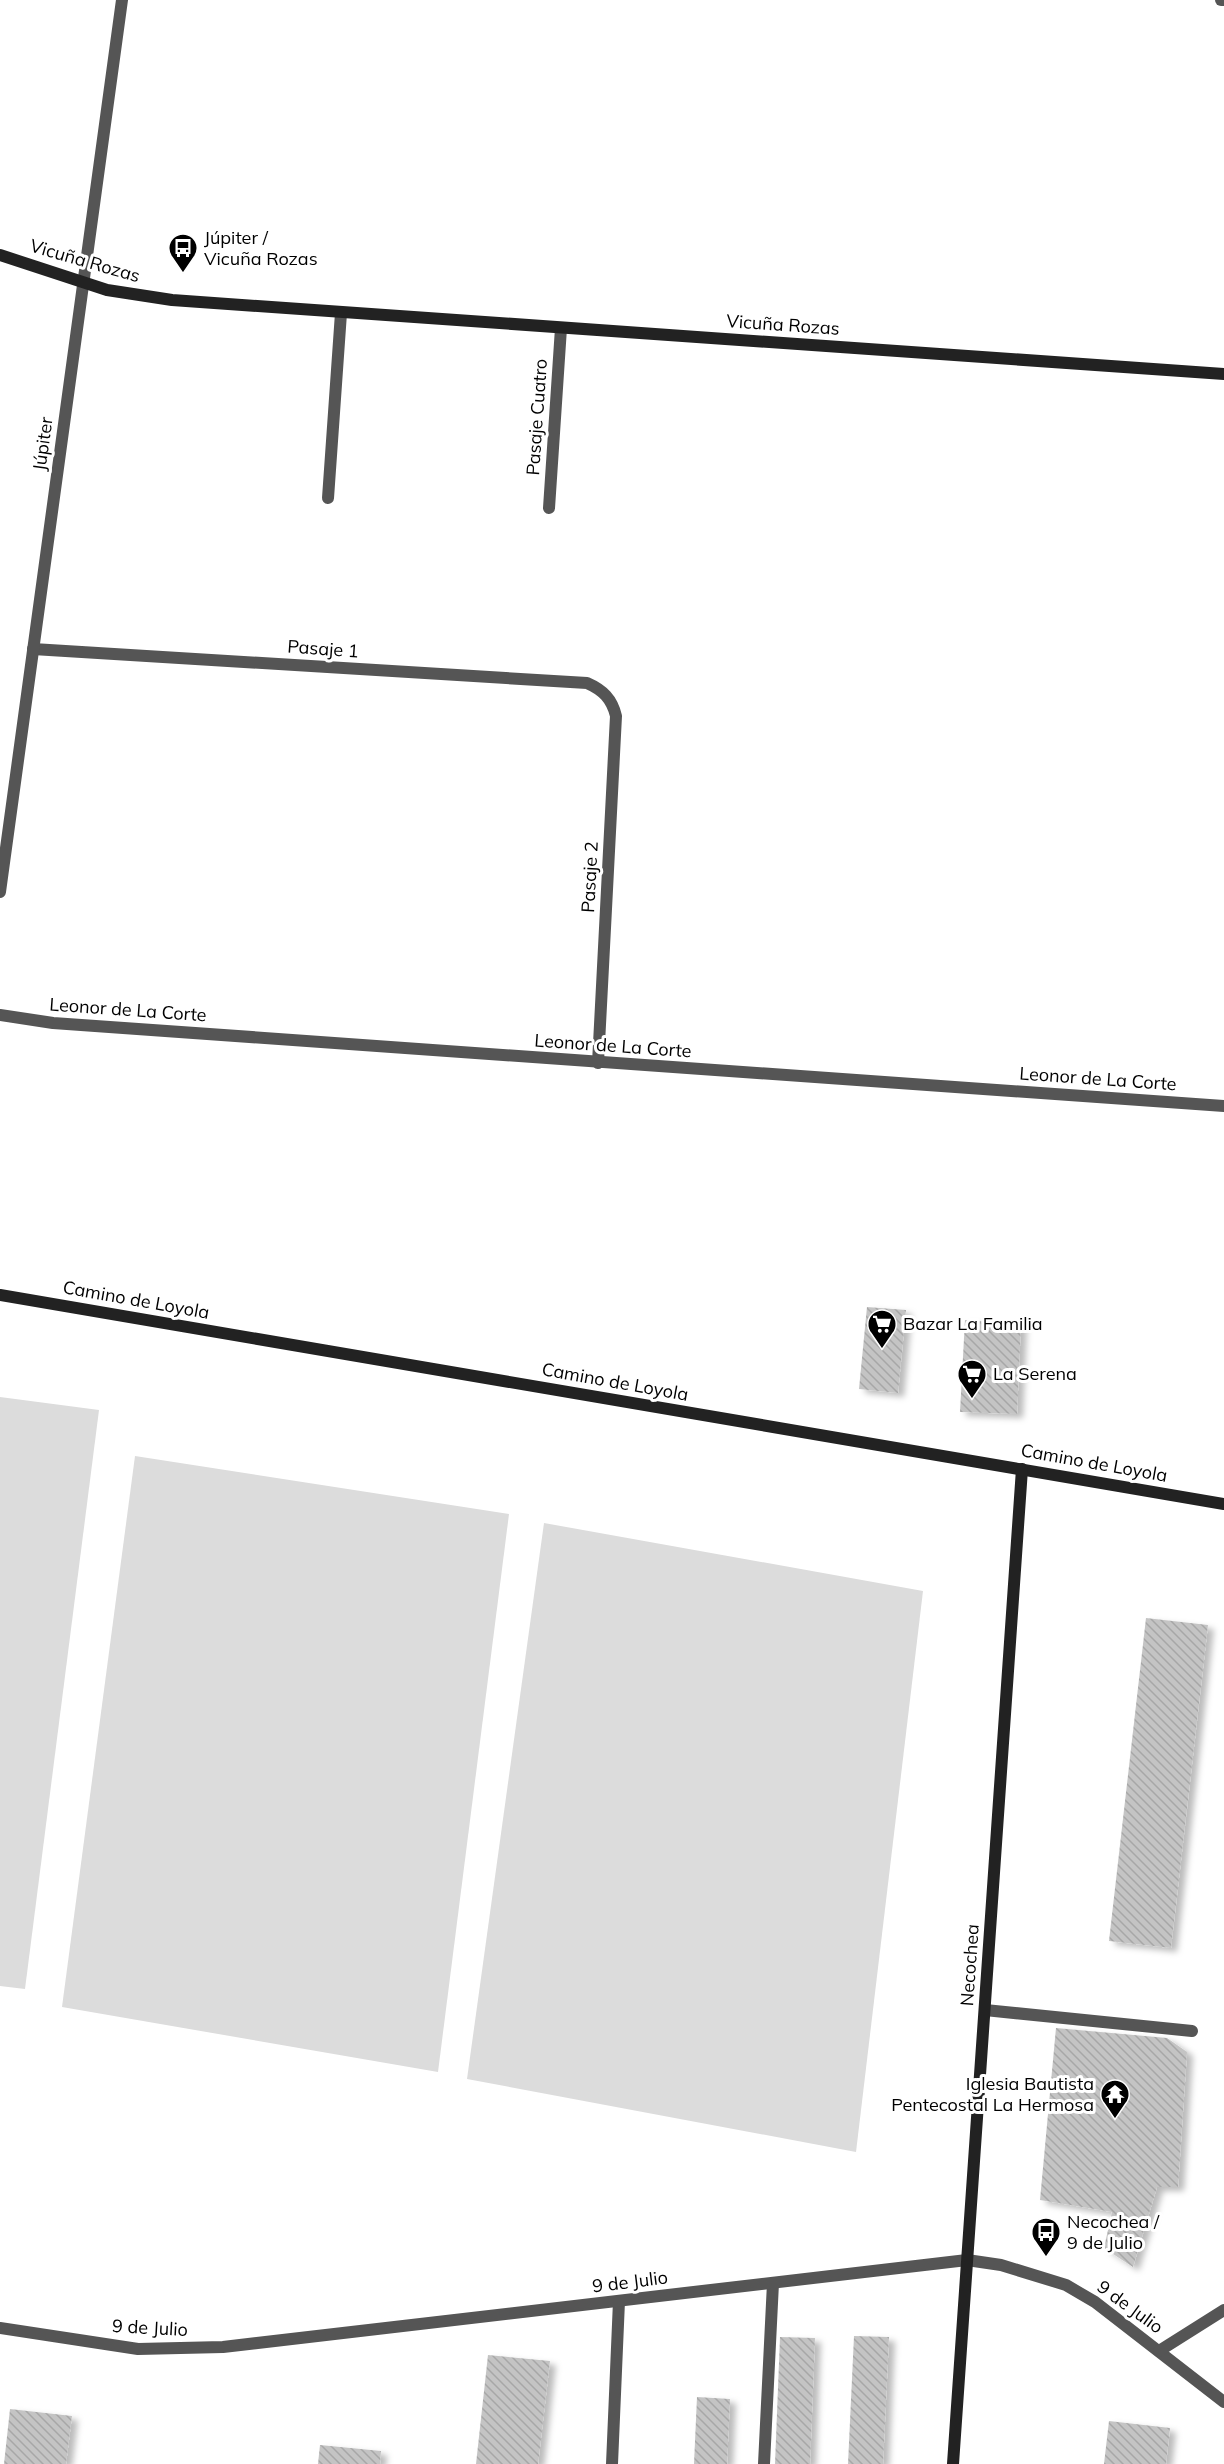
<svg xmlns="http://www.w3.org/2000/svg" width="1224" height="2464" viewBox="0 0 1224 2464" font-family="Mulish,sans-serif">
<defs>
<pattern id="building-back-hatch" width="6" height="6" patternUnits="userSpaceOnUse" patternTransform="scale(1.5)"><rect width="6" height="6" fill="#c4c4c4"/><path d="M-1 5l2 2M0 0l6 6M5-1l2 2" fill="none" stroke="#a7a7a7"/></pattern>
<filter id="shadow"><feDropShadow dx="6" dy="4" stdDeviation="3" flood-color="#0004"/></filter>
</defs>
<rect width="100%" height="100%" fill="#fff"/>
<g fill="#dcdcdc">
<polygon points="0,1397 99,1410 25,1989 0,1986"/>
<polygon points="135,1456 509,1514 438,2072 62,2007"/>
<polygon points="544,1523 923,1591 856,2152 467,2079"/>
</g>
<g fill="url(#building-back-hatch)" filter="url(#shadow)">
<polygon points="867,1307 906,1310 898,1393 859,1389"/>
<polygon points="965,1320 1021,1323 1017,1414 960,1412"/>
<polygon points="1146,1618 1208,1625 1171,1948 1109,1941"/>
<polygon points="1056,2028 1167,2038 1187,2052 1178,2187 1157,2187 1133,2267 1104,2248 1112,2212 1040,2200"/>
<polygon points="854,2336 889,2337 883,2464 848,2464"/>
<polygon points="780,2337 815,2338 810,2464 775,2464"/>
<polygon points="488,2355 550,2361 538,2464 476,2464"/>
<polygon points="697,2397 730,2399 727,2464 694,2464"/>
<polygon points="10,2409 72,2416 66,2464 4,2464"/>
<polygon points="1109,2421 1170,2428 1166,2464 1104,2464"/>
<polygon points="320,2445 381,2451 380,2464 318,2464"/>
</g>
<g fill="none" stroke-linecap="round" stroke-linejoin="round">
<g stroke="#555" stroke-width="12">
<polyline points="612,2464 619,2301"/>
<polyline points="764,2464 773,2283"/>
</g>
<g stroke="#555" stroke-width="12">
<polyline points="1221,0 1224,0"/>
<polyline points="328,498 341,313"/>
<polyline points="549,508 561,328"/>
<path d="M33 649 587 683C603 690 612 699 616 716L598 1063"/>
<polyline points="0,892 122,0"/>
<polyline points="0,1015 53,1023 1224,1106"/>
<polyline points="985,2010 1192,2031"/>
<polyline points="0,2328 138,2349 223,2347 967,2260 1001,2265 1066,2285 1095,2302 1224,2402"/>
<polyline points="1159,2351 1224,2310"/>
</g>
<g stroke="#222" stroke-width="12">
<polyline points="0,255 107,290 172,300 1224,374"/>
<polyline points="0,1295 1224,1504"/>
<polyline points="953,2464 1022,1469"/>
</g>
</g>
<defs>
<g id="bus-pin" transform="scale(1.5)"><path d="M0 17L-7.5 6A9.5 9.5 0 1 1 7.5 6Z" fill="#000" stroke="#fff"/><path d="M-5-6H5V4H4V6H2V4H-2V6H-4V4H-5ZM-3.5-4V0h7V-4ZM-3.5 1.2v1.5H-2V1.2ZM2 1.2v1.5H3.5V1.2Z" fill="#fff"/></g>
<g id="supermarket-pin" transform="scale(1.5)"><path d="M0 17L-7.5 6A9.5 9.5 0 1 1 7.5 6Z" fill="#000" stroke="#fff"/><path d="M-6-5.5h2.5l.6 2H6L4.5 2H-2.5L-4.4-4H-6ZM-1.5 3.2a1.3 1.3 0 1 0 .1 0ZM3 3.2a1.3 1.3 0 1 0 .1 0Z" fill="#fff"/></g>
<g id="temple-pin" transform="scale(1.5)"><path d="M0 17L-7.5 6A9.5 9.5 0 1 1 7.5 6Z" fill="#000" stroke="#fff"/><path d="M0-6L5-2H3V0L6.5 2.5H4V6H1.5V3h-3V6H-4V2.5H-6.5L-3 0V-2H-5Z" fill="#fff"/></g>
</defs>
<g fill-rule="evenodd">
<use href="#bus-pin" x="183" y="248"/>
<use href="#supermarket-pin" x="882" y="1324"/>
<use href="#supermarket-pin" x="972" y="1374"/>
<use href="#temple-pin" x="1115" y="2094"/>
<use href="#bus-pin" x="1046" y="2232"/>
</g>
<g text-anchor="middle" stroke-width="6" stroke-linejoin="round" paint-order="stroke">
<g font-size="18" fill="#000" stroke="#fff" text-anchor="start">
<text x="204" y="244">Júpiter /<tspan x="204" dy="21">Vicuña Rozas</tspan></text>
<text x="903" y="1330">Bazar La Familia</text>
<text x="993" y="1380">La Serena</text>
<text x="1094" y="2090" text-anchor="end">Iglesia Bautista<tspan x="1094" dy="21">Pentecostal La Hermosa</tspan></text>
<text x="1067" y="2228">Necochea /<tspan x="1067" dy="21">9 de Julio</tspan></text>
</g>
<g font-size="18" fill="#000" stroke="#fff">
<text transform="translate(85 261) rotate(16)" y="6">Vicuña Rozas</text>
<text transform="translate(783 325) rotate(4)" y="6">Vicuña Rozas</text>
<text transform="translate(537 417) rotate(-86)" y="6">Pasaje Cuatro</text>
<text transform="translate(43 444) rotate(-82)" y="6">Júpiter</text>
<text transform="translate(323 649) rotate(4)" y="6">Pasaje 1</text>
<text transform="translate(590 877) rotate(-87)" y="6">Pasaje 2</text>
<text transform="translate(128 1010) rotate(4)" y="6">Leonor de La Corte</text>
<text transform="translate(613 1046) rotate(4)" y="6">Leonor de La Corte</text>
<text transform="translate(1098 1079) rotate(4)" y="6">Leonor de La Corte</text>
<text transform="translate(136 1300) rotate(10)" y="6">Camino de Loyola</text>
<text transform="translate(615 1382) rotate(10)" y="6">Camino de Loyola</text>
<text transform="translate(1094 1463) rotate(10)" y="6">Camino de Loyola</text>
<text transform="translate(970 1965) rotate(-86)" y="6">Necochea</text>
<text transform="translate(630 2282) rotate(-7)" y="6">9 de Julio</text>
<text transform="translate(1130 2307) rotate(36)" y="6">9 de Julio</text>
<text transform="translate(150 2328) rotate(3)" y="6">9 de Julio</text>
</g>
</g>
</svg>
